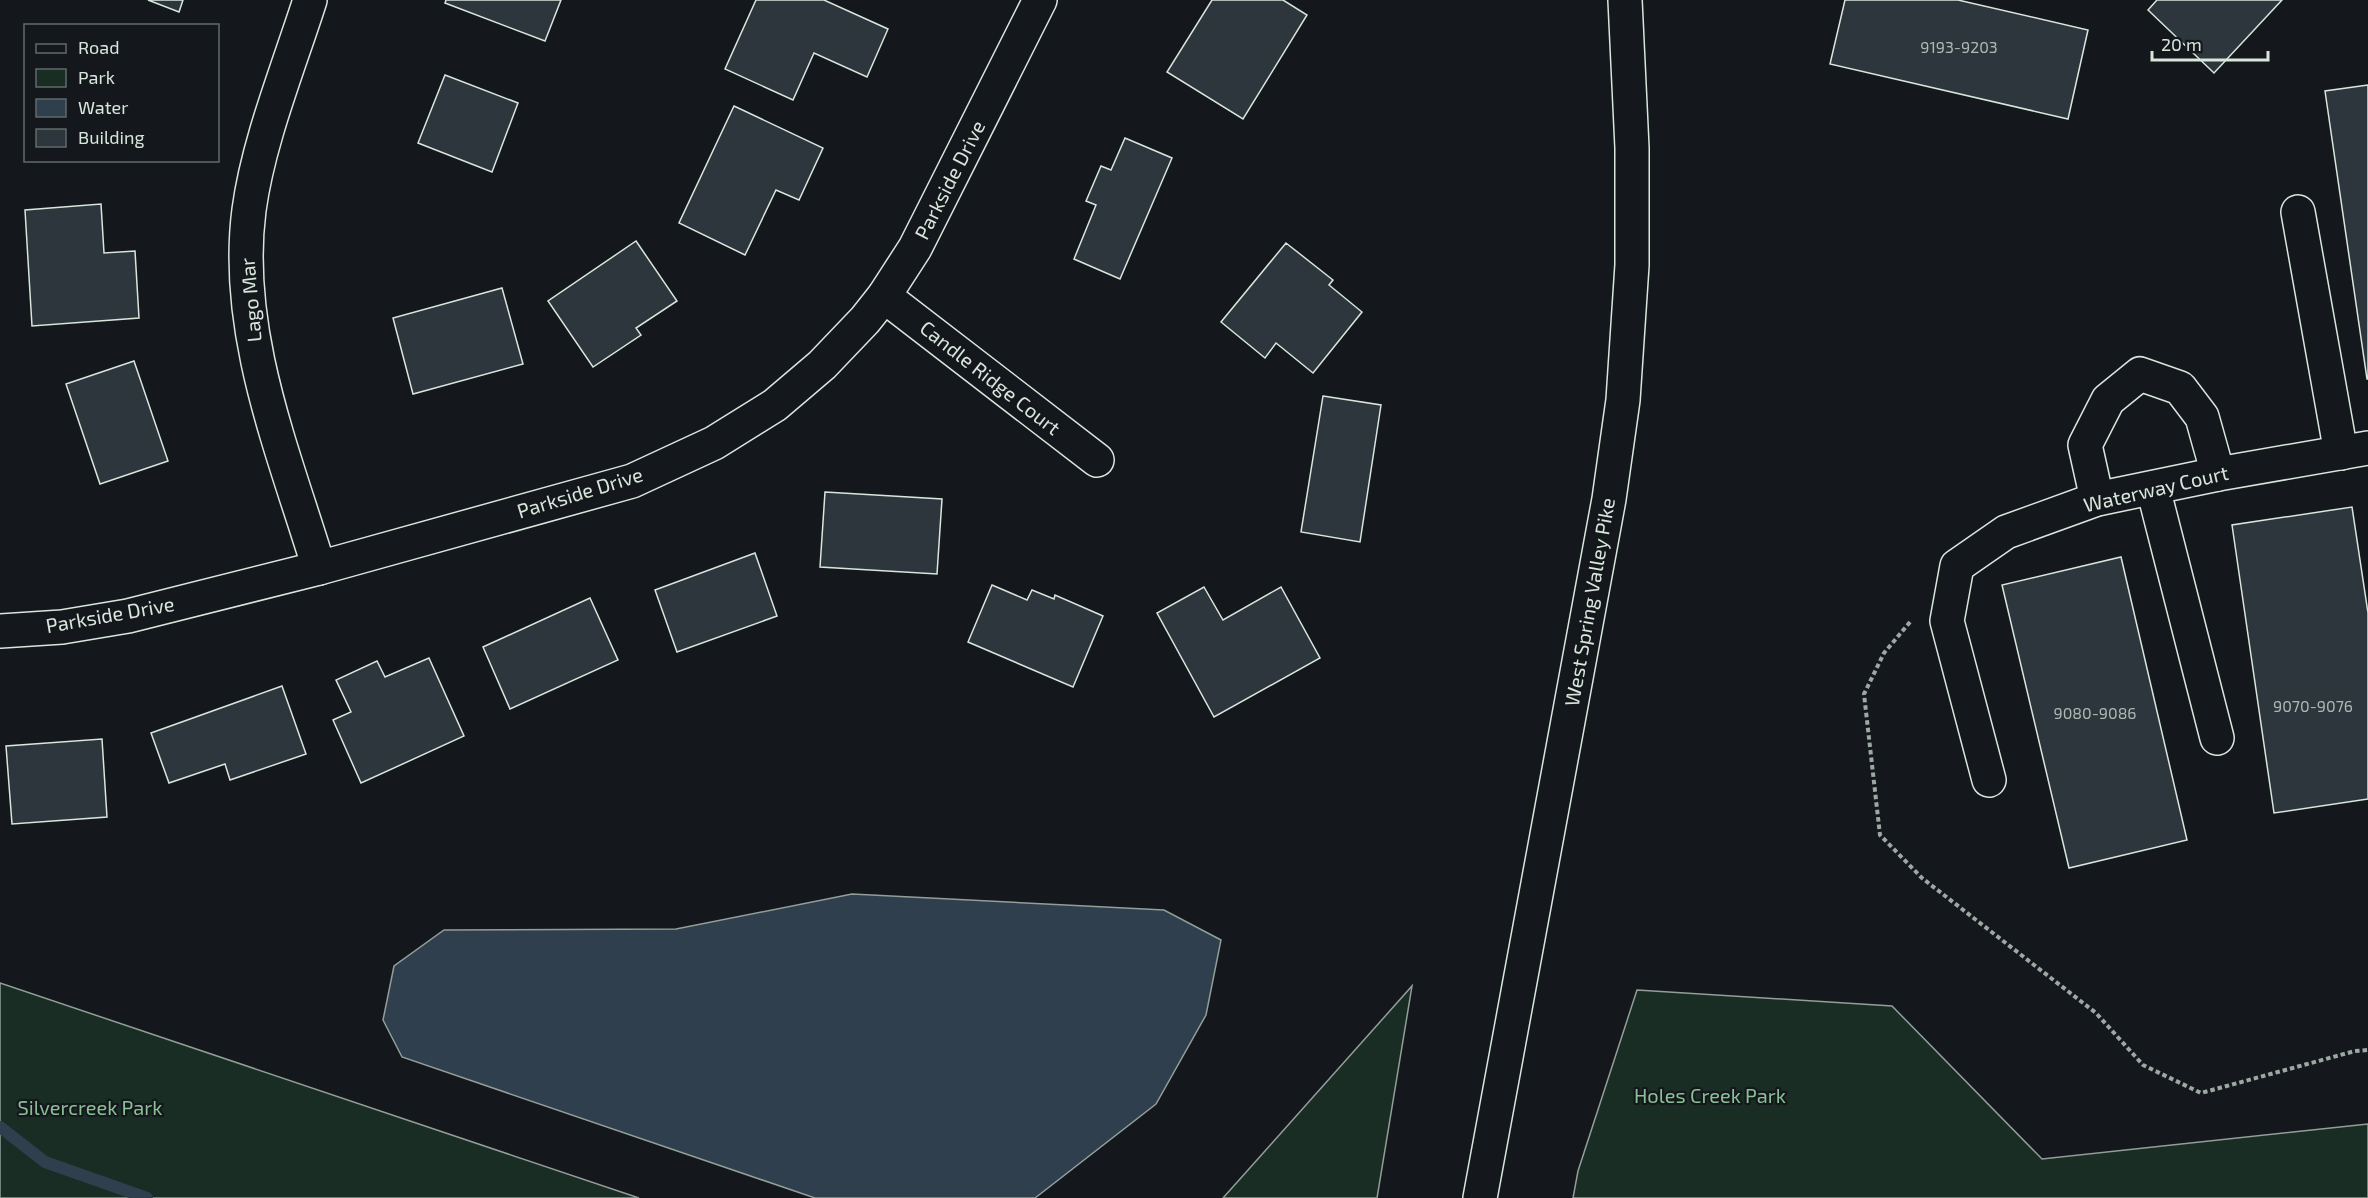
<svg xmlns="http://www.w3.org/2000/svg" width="2368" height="1198" viewBox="0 0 2368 1198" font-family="'Exo 2',sans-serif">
<rect width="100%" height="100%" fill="#14181c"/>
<g fill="#1a2d24" stroke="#939e99" stroke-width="1.5">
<polygon points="0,983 639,1198 0,1198"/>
<polygon points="1412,986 1377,1198 1223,1198"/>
<polygon points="1637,990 1892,1006 2042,1159 2368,1124 2368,1198 1573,1198 1578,1171"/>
</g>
<polygon fill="#2f3f4d" stroke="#939e99" stroke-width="1.5" points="852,894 1164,910 1221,940 1206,1015 1156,1104 1035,1198 815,1198 402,1057 383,1020 394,966 444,930 676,929"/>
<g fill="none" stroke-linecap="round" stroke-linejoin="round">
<polyline stroke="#2f3f4d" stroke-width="12" points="0,1127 45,1162 147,1198"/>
</g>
<g fill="#2c363c" stroke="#d8e6dc" stroke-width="1.5">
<polygon points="148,0 183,0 179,12"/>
<polygon points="446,0 561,0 545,41 445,3"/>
<polygon points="756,0 824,0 888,29 867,77 814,53 793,100 725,69"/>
<polygon points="1212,0 1283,0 1307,15 1243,119 1167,72"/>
<polygon points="1845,0 1958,0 2088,30 2068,119 1830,64"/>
<polygon points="2157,0 2282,0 2214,73 2148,10"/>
<polygon points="445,75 518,103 492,172 418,143"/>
<polygon points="2368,85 2368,379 2367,379 2325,91"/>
<polygon points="734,106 823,148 799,200 776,190 745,255 679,223"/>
<polygon points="1125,138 1172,158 1120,279 1074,259 1096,205 1086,201 1101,166 1111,170"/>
<polygon points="101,204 104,253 135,251 139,318 32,326 25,210"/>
<polygon points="636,241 677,301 636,328 641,335 593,367 548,301"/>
<polygon points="1286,243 1333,280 1329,285 1362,312 1313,373 1276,343 1265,358 1221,322"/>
<polygon points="502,288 523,364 413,394 393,318"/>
<polygon points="134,361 168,461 100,484 66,384"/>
<polygon points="1323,396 1381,405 1360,542 1301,532"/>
<polygon points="825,492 942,499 937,574 820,567"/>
<polygon points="2352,507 2368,613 2368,799 2274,813 2232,525"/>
<polygon points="755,553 777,616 677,652 655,590"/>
<polygon points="2121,557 2187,840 2069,868 2002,585"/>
<polygon points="992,585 1027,600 1032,590 1054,599 1055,595 1103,616 1073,687 968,642"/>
<polygon points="1204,587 1223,620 1281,587 1320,658 1214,717 1157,613"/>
<polygon points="590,598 618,660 510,709 483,647"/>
<polygon points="429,658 464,736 361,783 333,720 351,712 336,680 377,661 385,677"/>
<polygon points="282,686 306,754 230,780 225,764 169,783 151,733"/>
<polygon points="102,739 107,817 12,824 6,746"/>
</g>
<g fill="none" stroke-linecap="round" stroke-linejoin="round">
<g stroke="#d8e6dc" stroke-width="36">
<g id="minor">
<path d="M310 0C289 66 258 142 249 210 233 332 284 453 319 568"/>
<polyline points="2298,212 2341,453"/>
<polyline points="884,296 1097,460"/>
<polyline points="2153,488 2217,738"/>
<polyline points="2097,499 2085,445 2108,400 2140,374 2180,388 2202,417 2218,474"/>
<polyline points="0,631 62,627 128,616 319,568 632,481 714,443 775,405 822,365 865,320 884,296 915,248 1040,0"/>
<polyline points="1989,780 1947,621 1957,566 2006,532 2097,499 2218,474 2368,448"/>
<polyline points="1480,1198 1609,499 1623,400 1632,265 1632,148 1625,0"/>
</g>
</g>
<polyline stroke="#9da8a2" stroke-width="4" stroke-dasharray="4.5 3" stroke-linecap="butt" points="1910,622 1884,653 1864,694 1880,835 1922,878 2096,1013 2143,1065 2201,1093 2355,1051 2368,1050"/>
<use href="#minor" stroke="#14181c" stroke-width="33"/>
</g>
<g text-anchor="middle" stroke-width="4.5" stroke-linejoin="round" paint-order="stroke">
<g font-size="16" fill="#adbab4">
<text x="1959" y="53">9193-9203</text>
<text x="2313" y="712">9070-9076</text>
<text x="2095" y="719">9080-9086</text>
</g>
<g font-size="20" fill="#d8e6dc" stroke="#14181c">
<text transform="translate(950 180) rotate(-63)" y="7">Parkside Drive</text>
<text transform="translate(251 300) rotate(-95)" y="7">Lago Mar</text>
<text transform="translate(990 378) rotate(38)" y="7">Candle Ridge Court</text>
<text transform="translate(2156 489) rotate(-13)" y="7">Waterway Court</text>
<text transform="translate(580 493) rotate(-17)" y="7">Parkside Drive</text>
<text transform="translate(1590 602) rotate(-80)" y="7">West Spring Valley Pike</text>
<text transform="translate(110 615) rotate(-10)" y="7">Parkside Drive</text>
</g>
<g font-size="20" fill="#8ac095" stroke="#14181c">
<text x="1710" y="1103">Holes Creek Park</text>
<text x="90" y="1115">Silvercreek Park</text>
</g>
</g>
<rect x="24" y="24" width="195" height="138" fill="#14181c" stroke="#626a69" stroke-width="1.5"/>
<rect x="36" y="44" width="30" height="9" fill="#14181c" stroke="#626a69" stroke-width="1.5"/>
<text x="78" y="54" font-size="18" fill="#d8e6dc">Road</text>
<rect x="36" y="69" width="30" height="18" fill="#1a2d24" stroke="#626a69" stroke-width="1.5"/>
<text x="78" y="84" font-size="18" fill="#d8e6dc">Park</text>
<rect x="36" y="99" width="30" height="18" fill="#2f3f4d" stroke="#626a69" stroke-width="1.5"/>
<text x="78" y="114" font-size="18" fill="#d8e6dc">Water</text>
<rect x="36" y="129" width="30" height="18" fill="#2c363c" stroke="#626a69" stroke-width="1.5"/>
<text x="78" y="144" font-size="18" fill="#d8e6dc">Building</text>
<path d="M2152 51v9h116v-9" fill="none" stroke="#d8e6dc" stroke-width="3"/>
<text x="2161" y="51" font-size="18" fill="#d8e6dc" stroke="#14181c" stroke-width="4.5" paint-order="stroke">20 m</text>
</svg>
